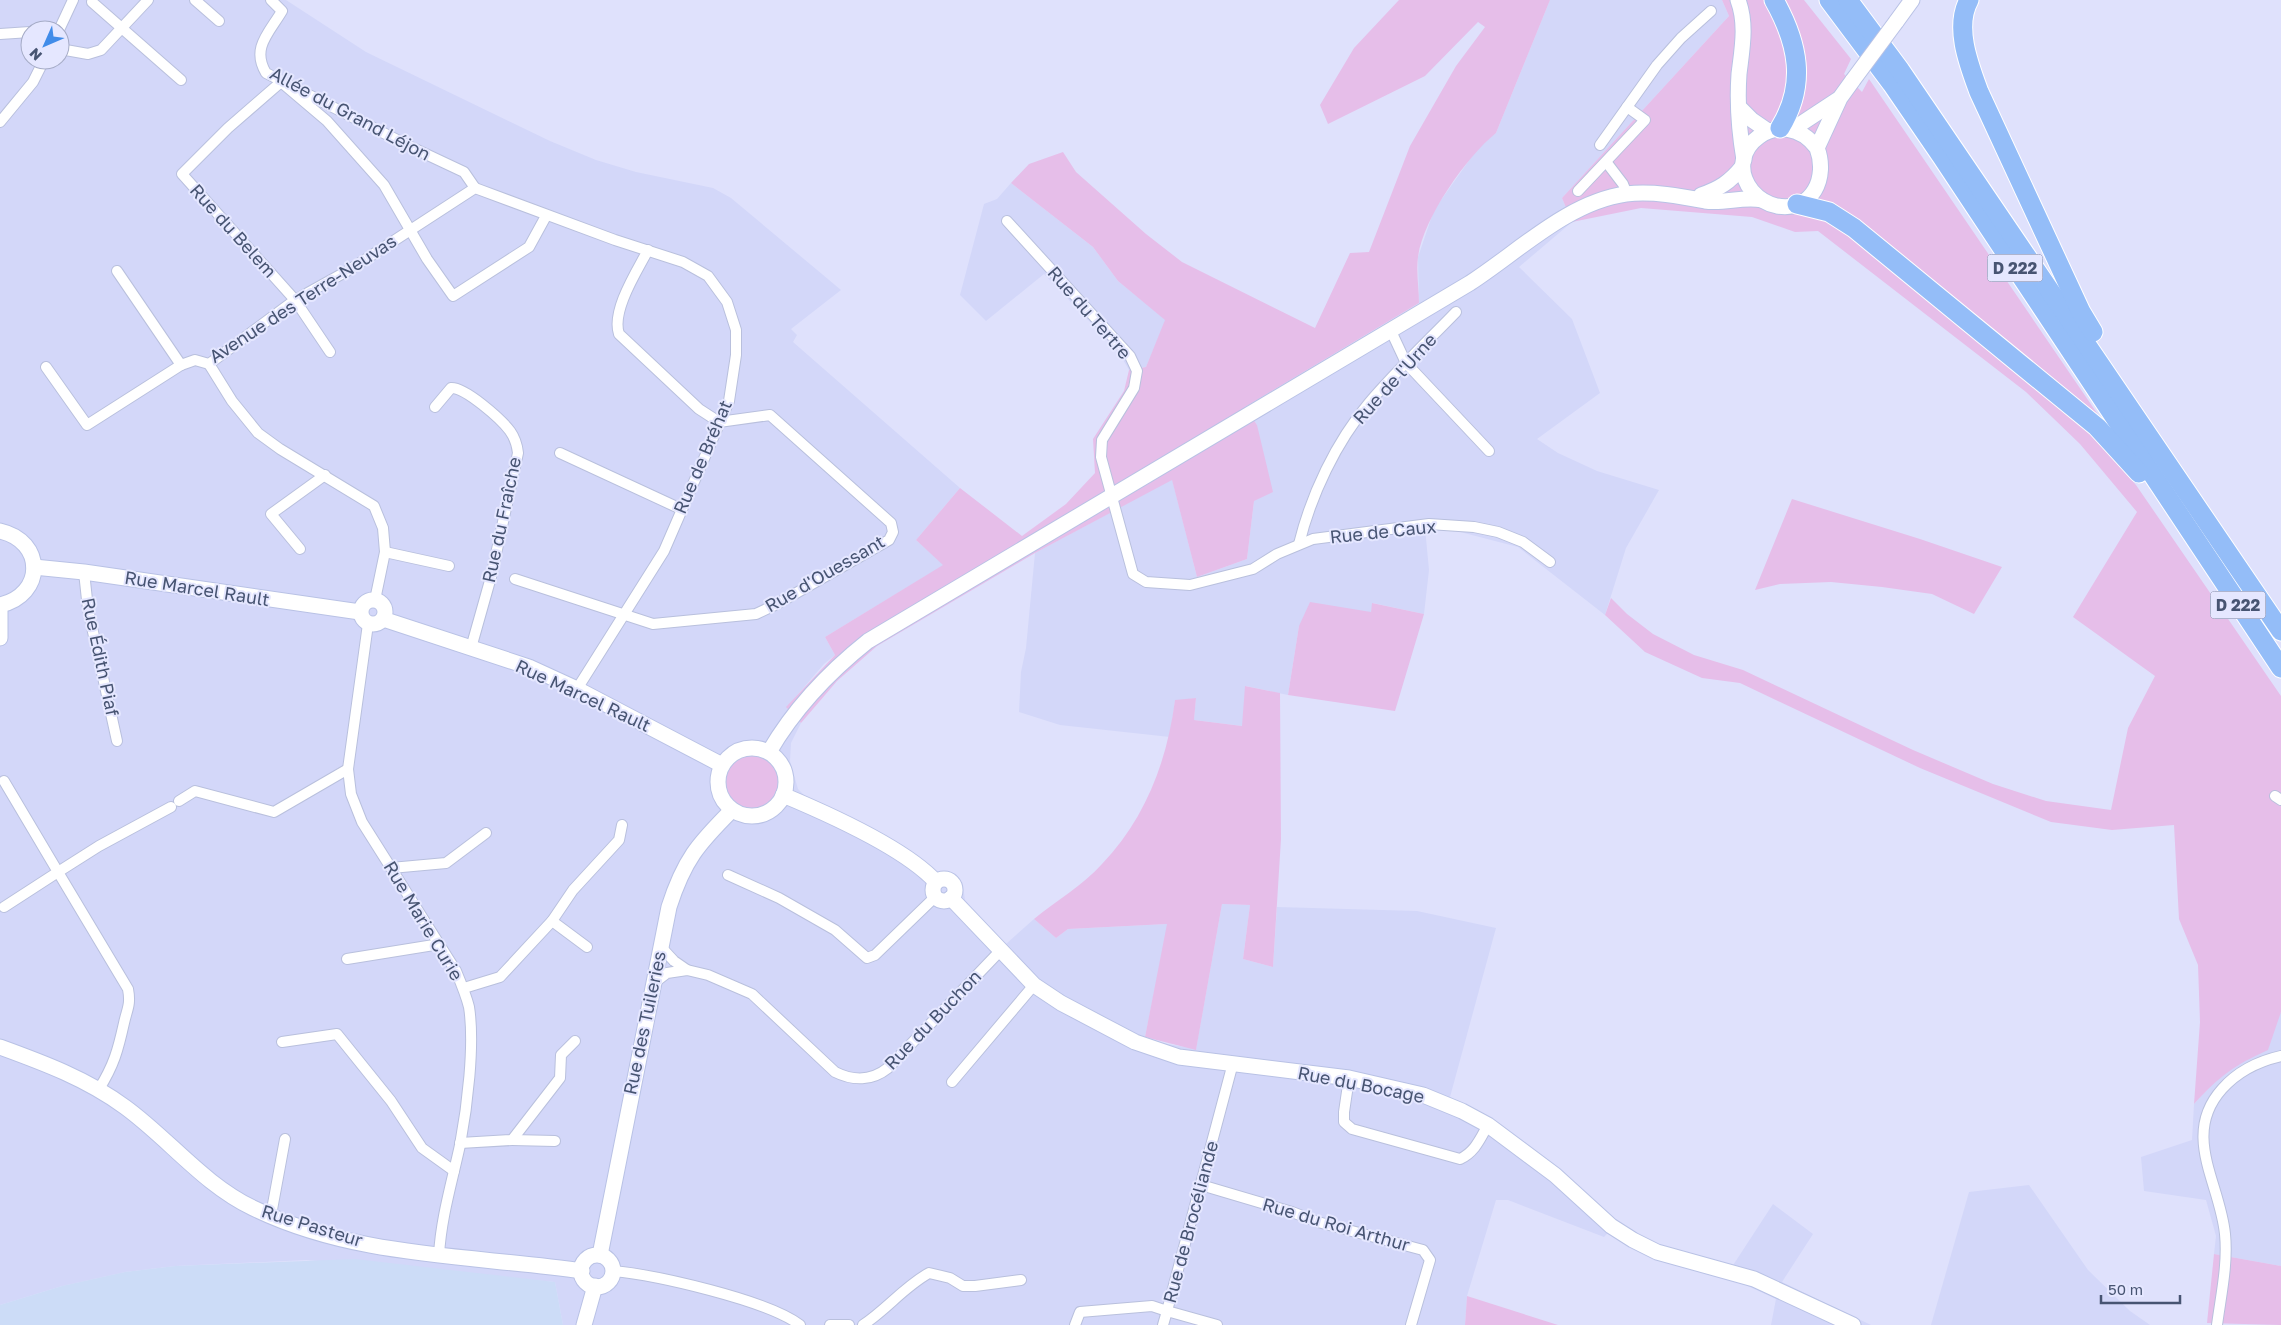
<svg xmlns="http://www.w3.org/2000/svg" width="2281" height="1325" viewBox="0 0 2281 1325" font-family="'Golos Text',sans-serif">
<rect width="100%" height="100%" fill="#dfe1fc"/>
<g fill="#d3d7f9" fill-rule="evenodd">
<path d="M0 0H286L366 52 550 141 596 160 636 172 713 188 731 198 841 290 791 329 797 335 793 342 960 488 916 540 944 565 825 637 835 655 824 664 787 707 801 723 791 743 790 761 798 789 808 799 934 872 947 871 956 874 963 886 965 900 1006 944 1034 919 1056 938 1068 929 1168 924 1145 1037 1162 1043 1196 1049 1222 904 1250 905 1243 959 1273 967 1277 907 1417 911 1496 928 1450 1097 1491 1120 1531 1148 1618 1222 1604 1237 1508 1200H1496L1467 1296 1465 1325H563L555 1282 307 1260 175 1266 125 1272 62 1286 0 1305ZM30 30H60V60H30Z"/>
<polygon points="1550,0 1722,0 1729,16 1562,198 1572,222 1519,267 1572,319 1600,393 1537,439 1558,453 1597,471 1659,490 1626,548 1605,615 1518,547 1445,528 1425,528 1429,570 1424,614 1373,603 1371,612 1299,626 1288,695 1246,686 1243,726 1194,720 1196,698 1175,701 1170,737 1060,725 1019,712 1021,672 1026,648 1035,553 1172,479 1197,577 1247,559 1254,501 1257,425 1245,407 1419,304 1418,257 1434,210 1480,145 1496,133"/>
<polygon points="1011,183 1093,247 1118,281 1166,320 1146,367 1129,370 1118,351 1044,274 986,321 960,295 984,204 997,199"/>
<polygon points="2279,1013 2281,1013 2281,1266 2214,1254 2216,1236 2206,1200 2144,1191 2141,1157 2192,1140 2194,1104 2214,1082 2233,1066 2268,1049"/>
<polygon points="2029,1185 2088,1270 2130,1311 2150,1325 1931,1325 1969,1192"/>
<polygon points="1773,1204 1813,1234 1782,1282 1871,1325 1771,1325 1776,1299 1726,1276"/>
</g>
<polygon fill="#ccdcf7" points="355,1259 555,1282 563,1325 0,1325 0,1305 62,1286 125,1272 175,1266"/>
<g fill="#e6bee9">
<path d="M1399 0H1550L1496 133C1466 157 1423 219 1418 257 1416 272 1419 289 1419 303L1245 407 1257 425 1273 492 1254 501 1247 559 1197 577 1172 480 1035 553 877 646 837 681 801 723 786 707 835 655 825 637 943 565 916 540 960 488 1022 536 1066 504 1095 473 1093 439 1124 391 1129 370 1146 367 1165 320 1118 281 1093 247 1011 183 1029 164 1063 152 1076 172 1146 234 1182 262 1315 328 1350 253 1369 252 1410 146 1456 66 1485 27 1478 22 1425 76 1328 124 1320 105 1354 48Z"/>
<path d="M1722 0H1804L1851 59 1844 74 1862 92 1869 79 2101 419 2090 433 2136 485 2281 696V1012L2268 1050C2233 1066 2221 1075 2194 1104L2200 1022 2198 965 2179 919 2174 825 2112 830 2051 822 1920 768 1740 683 1702 678 1645 652 1605 615 1611 598 1627 614 1653 634 1694 655 1743 670 1913 750 1993 784 2046 801 2111 810 2128 728 2155 676 2073 617 2137 512 2080 444 2026 392 1818 231 1795 232 1752 217 1641 208 1572 222 1562 198 1729 16Z"/>
<polygon points="1792,499 1920,539 2002,567 1974,614 1932,594 1882,587 1831,582 1780,584 1755,590"/>
<polygon points="1310,602 1371,612 1372,603 1424,614 1395,711 1288,695 1299,626"/>
<path d="M1245 686 1280 693 1281 839 1273 967 1243 959 1250 905 1222 904 1196 1050 1145 1037 1167 924 1068 929 1056 938 1034 919C1056 901 1083 885 1102 864 1145 819 1167 762 1175 700L1196 698 1194 720 1242 726Z"/>
<circle cx="752" cy="782" r="26"/>
<polygon points="2214,1254 2281,1266 2281,1325 2207,1323"/>
<polygon points="1467,1296 1558,1325 1465,1325"/>
</g>
<g fill="none" stroke-linecap="round" stroke-linejoin="round">
<g stroke="#b9c0dd" stroke-width="12">
<g id="street">
<polyline points="195,0 219,21"/>
<path d="M271 0 282 11C269 33 251 48 266 73L413 148 464 172 475 188"/>
<polyline points="92,2 181,80"/>
<polyline points="59,30 73,0"/>
<polyline points="0,34 30,32"/>
<polyline points="60,49 88,54 101,50 148,0"/>
<polyline points="0,122 33,82 44,60"/>
<polyline points="1600,145 1657,65 1681,38 1711,11"/>
<polyline points="1607,163 1623,184 1627,194"/>
<polyline points="1578,191 1645,120 1627,107"/>
<polyline points="1007,221 1130,356 1137,371 1134,388 1102,440 1101,457 1133,574 1146,582 1190,585 1253,569 1277,554 1313,539 1429,524 1474,527 1498,532 1523,542 1550,562"/>
<polyline points="117,271 181,365"/>
<polyline points="1391,331 1406,363 1489,451"/>
<polyline points="330,352 295,300 182,174 228,128 281,82 327,121 384,185 427,259 453,296 529,247 546,216"/>
<polyline points="209,364 232,401 258,433 280,449 374,506 383,528 385,552 375,600"/>
<polyline points="46,367 87,425 181,365 195,360 209,364 295,300 349,270 475,188 615,240 683,262 708,276 727,302 736,330 736,355 729,401 664,551 577,689"/>
<path d="M435 407 451 388C465 387 501 419 510 431 515 438 517 444 518 453L491 577 471 648"/>
<polyline points="560,453 681,509"/>
<path d="M1299 544C1311 495 1336 442 1369 403 1396 371 1427 342 1456 312"/>
<polyline points="300,549 271,514 325,475"/>
<polyline points="385,552 449,566"/>
<polyline points="84,572 88,609 117,741"/>
<path d="M515 579 653 624 756 614 777 604 889 540 893 532 891 523 770 415 719 422 699 409 619 334C611 311 637 271 648 250"/>
<path d="M368 624 348 769 351 794 362 822 456 971C461 983 466 995 469 1007 475 1045 467 1108 460 1145 452 1182 441 1218 439 1255"/>
<polyline points="4,781 58,872 4,907"/>
<polyline points="2275,796 2281,800"/>
<polyline points="179,801 195,791 274,812 348,769"/>
<polyline points="391,868 446,863 486,833"/>
<polyline points="728,875 779,898 835,930 867,958 875,955 935,897"/>
<polyline points="552,921 587,947"/>
<polyline points="661,947 674,961 687,970"/>
<polyline points="347,959 440,944"/>
<path d="M654 983 667 973 687 970 708 975 752 994 835 1072C853 1081 872 1081 888 1068L1001 950"/>
<polyline points="464,988 500,977 552,921 573,890 619,840 622,825"/>
<polyline points="282,1042 337,1034 391,1101 422,1148 454,1171"/>
<path d="M1349 1078 1344 1112V1122L1352 1129 1460 1159C1475 1152 1480 1139 1488 1125"/>
<polyline points="952,1082 1034,985"/>
<path d="M99 1089C114 1065 118 1050 124 1023 127 1009 131 1005 128 989L58 872 99 846 171 807"/>
<polyline points="512,1140 555,1141"/>
<polyline points="460,1143 512,1140 560,1078 561,1055 575,1041"/>
<polyline points="1201,1185 1292,1212 1318,1222 1423,1250 1430,1260 1411,1325"/>
<polyline points="271,1215 285,1139"/>
<path d="M613 1271C656 1275 767 1300 800 1325"/>
<polyline points="830,1325 849,1325"/>
<path d="M863 1325C887 1309 904 1287 929 1273L950 1278 963 1286H975L1021 1280"/>
<polyline points="1075,1325 1080,1312 1152,1306 1167,1311 1233,1063"/>
<polyline points="1163,1325 1167,1311 1217,1325"/>
<path d="M2217 1325C2221 1295 2228 1264 2225 1234 2220 1183 2181 1135 2222 1089 2237 1072 2259 1061 2281 1056"/>
</g>
</g>
<g stroke="#b9c2e5" stroke-width="17">
<g id="secondary">
<path d="M1738 0C1747 24 1742 49 1739 74 1737 103 1739 131 1744 160"/>
<polyline points="1896,22 1912,0"/>
<polyline points="1739,107 1752,120 1768,131"/>
<polyline points="1793,129 1837,100"/>
<path d="M1817 148C1782 102 1719 149 1752 191 1758 198 1767 204 1777 206 1813 212 1828 177 1817 148L1840 98 1853 80"/>
<path d="M1701 195C1719 189 1730 182 1742 167"/>
<path d="M0 531C45 541 45 595 0 605"/>
<polyline points="34,567 84,572 360,612"/>
<circle cx="373" cy="612" r="12"/>
<polyline points="0,609 0,638"/>
<polyline points="383,619 529,667 577,689 722,765"/>
<circle cx="752" cy="782" r="34"/>
<path d="M769 752C794 709 829 672 868 641L1470 283C1518 252 1568 202 1626 194 1653 191 1680 196 1705 201 1724 204 1743 196 1762 200"/>
<path d="M783 795C826 813 905 848 936 882"/>
<circle cx="944" cy="890" r="11"/>
<polyline points="951,898 1034,985 1061,1003 1135,1042 1179,1057 1349,1078 1423,1095 1462,1111 1488,1125 1555,1175 1611,1226 1633,1240 1657,1252 1754,1279 1853,1325"/>
<path d="M0 1047C44 1063 87 1079 125 1107 169 1139 203 1184 253 1208 355 1258 472 1255 582 1271"/>
<path d="M600 1255 669 907C684 860 698 844 732 810"/>
<circle cx="597" cy="1271" r="16"/>
<polyline points="584,1325 595,1286"/>
</g>
</g>
<g stroke="#fff" stroke-width="21">
<g id="highway">
<path d="M1774 0C1798 43 1807 84 1780 128"/>
<polyline points="1829,0 1892,84 1942,157 2281,668"/>
<polyline points="1848,0 1900,70 2281,631"/>
<path d="M1969 0C1954 27 1969 65 1979 92L2081 312 2093 332"/>
<polyline points="1797,204 1829,212 1854,228 2097,427 2139,473"/>
</g>
</g>
<use href="#street" stroke="#fff" stroke-width="10"/>
<use href="#secondary" stroke="#fff" stroke-width="15"/>
<use href="#highway" stroke="#94bdf8" stroke-width="19"/>
<g stroke="#b9c2e5" stroke-width="17" stroke-linecap="butt">
<polyline id="secondary-bridge" points="1853,80 1896,22"/>
</g>
<use href="#secondary-bridge" stroke="#fff" stroke-width="15"/>
</g>
<g text-anchor="middle" stroke-width="4" stroke-linejoin="round" paint-order="stroke">
<g fill="#e5e7ff" stroke="#76809c" stroke-width="1">
<rect x="1987.5" y="254.5" width="55" height="27" rx="4"/>
<rect x="2210.5" y="591.5" width="55" height="27" rx="4"/>
</g>
<g font-size="16" font-weight="bold" fill="#475472">
<text x="2015" y="274">D 222</text>
<text x="2238" y="611">D 222</text>
</g>
<g font-size="18" fill="#475472" stroke="#e5e7ff">
<text transform="translate(350 114) rotate(28)" y="6">Allée du Grand Léjon</text>
<text transform="translate(233 231) rotate(48)" y="6">Rue du Belem</text>
<text transform="translate(303 299) rotate(-33)" y="6">Avenue des Terre-Neuvas</text>
<text transform="translate(1089 313) rotate(49)" y="6">Rue du Tertre</text>
<text transform="translate(1395 379) rotate(-48)" y="6">Rue de l'Urne</text>
<text transform="translate(703 457) rotate(-67)" y="6">Rue de Bréhat</text>
<text transform="translate(502 520) rotate(-78)" y="6">Rue du Fraîche</text>
<text transform="translate(1383 532) rotate(-6)" y="6">Rue de Caux</text>
<text transform="translate(825 574) rotate(-30)" y="6">Rue d'Ouessant</text>
<text transform="translate(197 589) rotate(9)" y="6">Rue Marcel Rault</text>
<text transform="translate(100 657) rotate(78)" y="6">Rue Édith Piaf</text>
<text transform="translate(583 696) rotate(25)" y="6">Rue Marcel Rault</text>
<text transform="translate(423 921) rotate(59)" y="6">Rue Marie Curie</text>
<text transform="translate(933 1020) rotate(-46)" y="6">Rue du Buchon</text>
<text transform="translate(645 1023) rotate(-78)" y="6">Rue des Tuileries</text>
<text transform="translate(1361 1085) rotate(11)" y="6">Rue du Bocage</text>
<text transform="translate(1191 1222) rotate(-75)" y="6">Rue de Brocéliande</text>
<text transform="translate(1336 1225) rotate(16)" y="6">Rue du Roi Arthur</text>
<text transform="translate(312 1226) rotate(17)" y="6">Rue Pasteur</text>
</g>
</g>
<g transform="translate(45 45) rotate(225)"><circle r="24" fill="#e5e7ff" stroke="#a6acc7"/>
<path d="M0-4L9 19L0 12L-9 19Z" fill="#418ce9"/>
<text y="-8" font-size="14" font-weight="bold" text-anchor="middle" fill="#475472">N</text>
</g>
<path d="M2101 1295v8h79v-8" fill="none" stroke="#475472" stroke-width="2.5"/>
<text x="2108" y="1295" font-size="15" fill="#475472" stroke="#e5e7ff" stroke-width="4" paint-order="stroke">50 m</text>
</svg>
